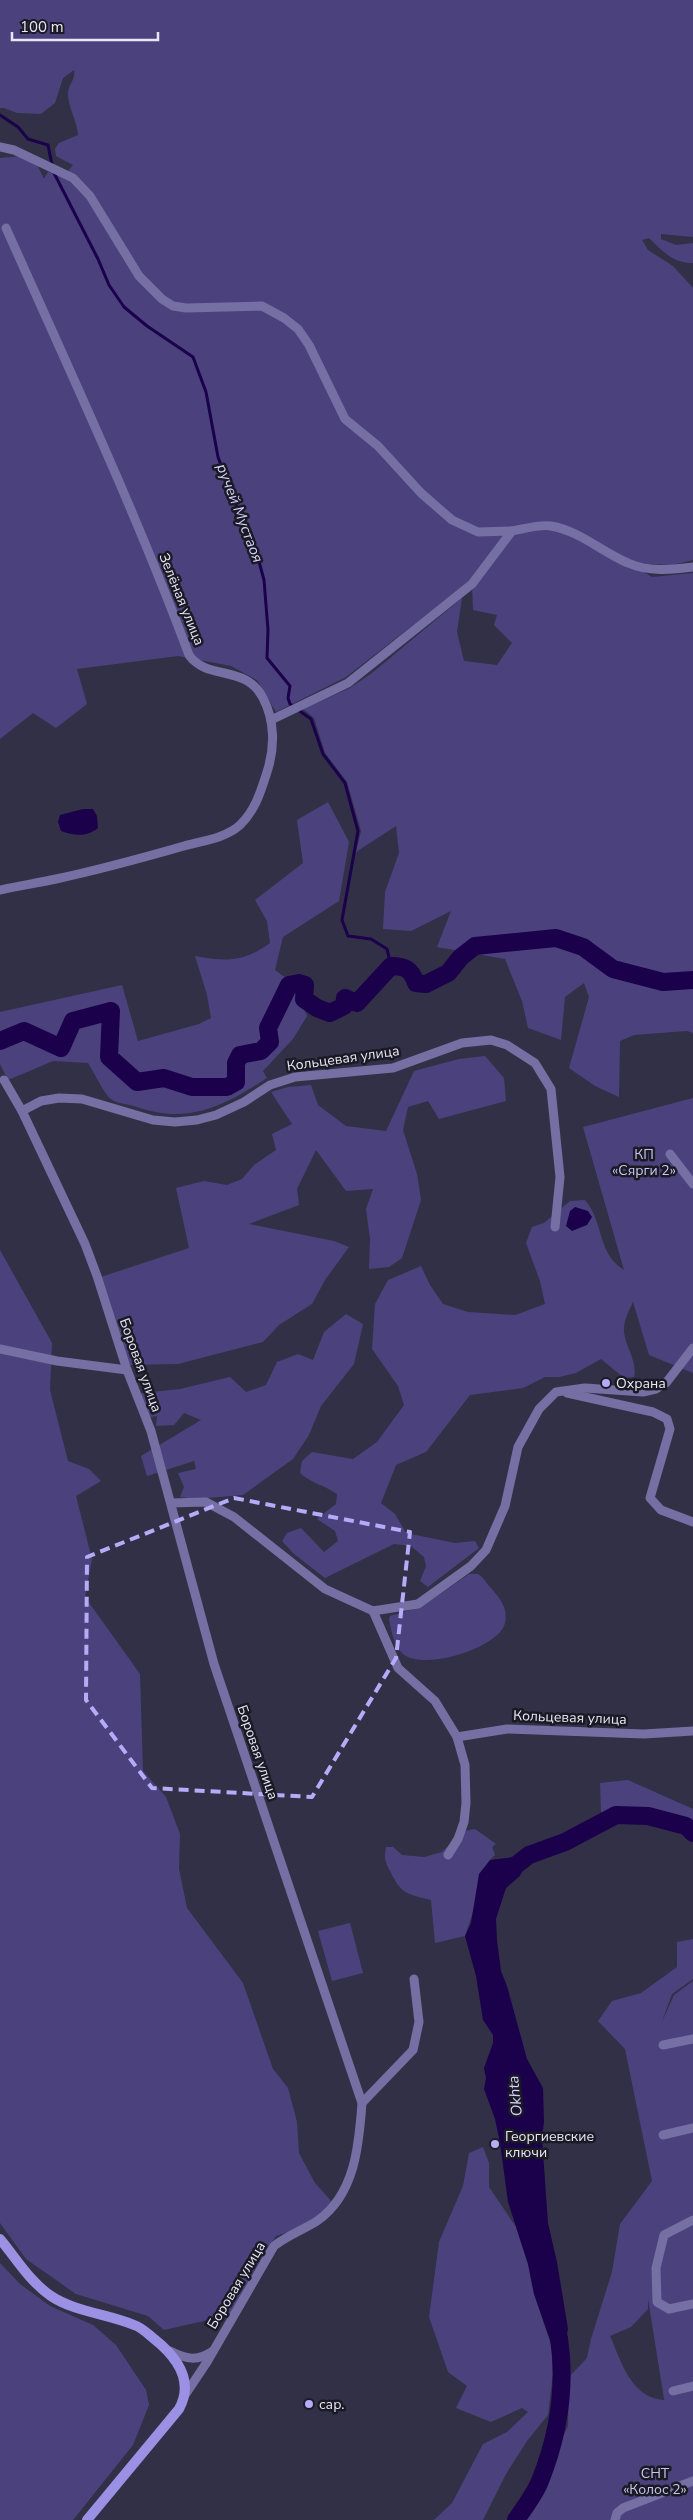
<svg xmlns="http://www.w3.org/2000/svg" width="693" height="2520" viewBox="0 0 693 2520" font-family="'Nunito Sans',sans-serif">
<rect width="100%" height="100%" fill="#323046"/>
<g fill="#4b427d" fill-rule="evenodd">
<path d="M0 0H693V237L661 234V239L676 245 693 243V263C674 264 661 250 649 238L642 240 648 250 673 266 693 288V560L672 565 629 563 652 577 693 573V1033L687 1031 634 1035 620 1041 619 1097 595 1086 569 1068 589 997 584 983 565 997 561 1040 528 1028 522 1001 505 959 437 947 451 911 411 931 383 929 385 892 399 853 396 826 356 852 361 831 347 782 325 753 314 718 303 709 350 688 372 673 462 598 457 632 464 661 497 665 512 643 494 625 497 615 473 610 472 585 512 530 471 584 464 586 444 601 346 677 276 712 257 680 231 666 178 656 77 669 87 704 56 728 33 713 0 739V158L32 155 44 179 48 172 65 175 73 165 56 156 55 149 59 143 78 135C77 120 68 108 68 93 68 85 76 79 74 70L63 78 55 103 41 114 17 113 4 108H0Z"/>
<path d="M328 802 349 842 339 901 283 937 275 970 298 987 299 997 307 1016 293 1039 263 1071 267 1078C224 1106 188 1125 137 1107 130 1104 117 1104 111 1099 104 1094 94 1072 88 1063L53 1061 8 1080 0 1064V1012L122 985 138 1041 199 1024 211 1018 207 995 195 956C226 962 244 962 270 943L267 921 255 900 303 863 297 820Z"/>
<polygon points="485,1056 504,1078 506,1101 439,1119 428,1101 408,1107 403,1130 417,1174 421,1200 402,1258 389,1267 369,1269 370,1239 366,1209 373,1189 346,1191 316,1150 297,1189 299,1205 249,1224 334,1241 349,1247 325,1280 312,1304 279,1325 263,1342 178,1364 129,1365 101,1277 189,1248 176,1188 204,1181 227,1185 242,1179 254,1165 276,1150 272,1134 292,1124 271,1092 288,1087 311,1085 318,1105 346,1126 386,1131 414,1071 459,1059"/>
<path d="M693 1098V1373L649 1355 633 1302C629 1311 623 1321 624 1332 625 1346 638 1362 634 1377L624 1378 601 1359 576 1373 559 1377H545L523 1388 470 1395 426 1452 396 1465 381 1503 395 1514 406 1533 455 1543 475 1541 479 1548 428 1587 420 1581 426 1566 424 1557 411 1546 394 1544 325 1578 294 1554 282 1541 287 1533 301 1528 324 1552 338 1541 335 1531 317 1519 336 1504 337 1494C324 1485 311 1483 300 1473L302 1461 312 1452 353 1459 377 1442 404 1405 398 1386 372 1349 375 1304 388 1280 421 1266 430 1285 443 1304 468 1312 515 1315 545 1304 540 1281 526 1243 532 1227 544 1223 570 1201 585 1200C605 1224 596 1252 624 1270L583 1127Z"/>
<polygon points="0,1250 52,1343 50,1390 68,1461 89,1469 101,1481 76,1496 92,1559 85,1597 140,1674 143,1771 166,1797 180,1834 179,1869 187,1908 243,1983 273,2069 288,2088 297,2122 299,2153 315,2183 333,2203 307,2226 276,2236 256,2267 230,2315 164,2330 148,2316 76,2294 26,2259 0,2223"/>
<polygon points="346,1314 363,1324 354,1364 321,1406 309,1435 293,1459 243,1495 196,1499 180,1497 184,1487 178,1473 196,1469 194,1461 147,1476 141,1456 201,1420 184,1413 174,1425 156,1426 157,1416 144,1418 134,1394 180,1389 230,1377 246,1392 266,1385 277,1362 298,1354 313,1360 324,1332"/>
<path d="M469 1574H478C485 1579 486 1583 491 1588 500 1598 510 1611 504 1626 494 1649 424 1671 403 1654 394 1646 391 1630 389 1619L390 1616 421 1607Z"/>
<polygon points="628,1780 693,1809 693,1826 653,1811 601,1812 600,1783"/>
<path d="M475 1829 496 1844 492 1847 495 1855 490 1860 465 1936 435 1943 431 1900C408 1894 402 1895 391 1873 385 1862 384 1859 386 1847H393L402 1855 424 1857 442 1852 463 1831Z"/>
<polygon points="350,1923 363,1973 332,1981 318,1931"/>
<path d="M693 1939V1979L672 1994 661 2024 674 1995 693 1981V2520H523L568 2426 569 2377 587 2358 591 2339 612 2272 620 2224 652 2181 625 2049 598 2021 612 2001 641 1993 677 1967V1942ZM648 2299 664 2399V2400C631 2398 621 2361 610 2336L631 2327 648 2309Z"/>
<polygon points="483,2147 489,2163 489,2187 516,2227 528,2264 534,2294 555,2356 548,2415 527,2441 506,2474 483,2520 434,2520 452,2503 483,2444 507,2432 528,2412 522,2408 491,2422 456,2408 467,2386 448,2372 429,2317 439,2242 463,2186 469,2153"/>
<polygon points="0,2263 20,2284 50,2306 93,2325 116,2345 146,2390 149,2405 133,2445 73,2520 0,2520"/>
</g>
<g fill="#1b004b">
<path d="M83 809H93L97 816 98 828C87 837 74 836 61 831L58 822 60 815Z"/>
<polygon points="575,1207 588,1211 592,1217 587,1225 572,1231 566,1226 570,1211"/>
<polygon points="529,1855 520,1876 506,1888 496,1919 497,1940 501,1971 507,1986 527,2059 543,2088 544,2122 542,2138 548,2223 557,2262 568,2329 562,2361 550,2340 534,2294 528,2264 508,2202 500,2143 495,2119 484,2089 486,2078 484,2068 493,2043 493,2035 483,2020 476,1976 465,1936 471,1923 479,1874 490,1860"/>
</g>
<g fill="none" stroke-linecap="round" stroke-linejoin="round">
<g stroke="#1b004b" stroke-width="3">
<polyline points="0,115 18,127 28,139 48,145 52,165"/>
<polyline points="54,173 98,259 109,285 124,307 147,326 193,357 206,392 218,457 235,503 252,536 264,580 268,630 267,658 290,686 288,698 290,704 311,719 323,754 345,783 358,831 342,920 348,936 371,939 387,949 391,966"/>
</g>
<g stroke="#1b004b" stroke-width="18">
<path d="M0 1041 24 1031 61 1048 73 1021 111 1011 109 1057 137 1082 164 1078 192 1087H227L236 1082V1063L240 1055 261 1051 270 1042 268 1028 289 985 299 983 305 985 304 999 317 1008 330 1013 344 1006 345 998 357 1003 391 966C405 966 411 969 416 983L426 984 448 973 461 957 475 946 556 938 583 947 613 969 663 982 693 980"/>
<polyline points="510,1870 529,1855 565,1842 616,1815 648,1816 686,1826 693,1833"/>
<path d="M516 2520C524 2508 535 2494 540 2481 558 2436 566 2386 559 2338"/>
</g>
<g stroke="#756fa4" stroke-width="9">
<polyline points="0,147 14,150 73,178 90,196 139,276 162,299 173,306 186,308 262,306 284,318 298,329 309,345 345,419 378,446 421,493 452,520 478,532 512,531"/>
<path d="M271 720 348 683 472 584 512 531C524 529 540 524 551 526 580 531 602 552 628 563 648 572 672 570 693 567"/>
<path d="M0 890C18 886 37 883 56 879 98 870 142 858 184 846 202 841 226 838 240 825 255 811 261 791 267 772 275 748 275 721 263 698 246 664 207 681 189 655 135 510 69 369 6 228"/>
<path d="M4 1080 22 1111 85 1244 97 1276 127 1370 151 1431 214 1664 362 2103C359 2145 355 2195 317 2221 303 2230 288 2235 274 2246L207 2362 185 2395"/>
<polyline points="22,1111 41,1101 59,1098 82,1099 153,1120 175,1122 197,1120 216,1115 244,1102 270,1085 295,1077 393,1068 462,1043 491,1040 507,1045 535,1063 551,1089 560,1177 555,1227"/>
<polyline points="670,1154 693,1184"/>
<polyline points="0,1349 57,1361 127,1370"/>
<polyline points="567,1393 653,1412 667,1419 670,1429 650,1498 661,1510 693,1522"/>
<polyline points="171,1503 206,1502 234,1517 325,1589 373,1611 418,1604 471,1566 486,1550 505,1506 518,1447 539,1409 556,1392 585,1388 643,1392 656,1389 666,1383 693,1348"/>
<polyline points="373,1611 398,1668 435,1701 457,1737 465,1765 466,1803 464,1822 458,1839 448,1855"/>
<polyline points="457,1737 507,1729 644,1734 693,1731"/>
<polyline points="663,2045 693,2039"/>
<polyline points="362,2103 413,2050 419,2022 414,1979"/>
<polyline points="663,2135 693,2128"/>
<polyline points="693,2220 664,2235 656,2268 657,2302 669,2309 693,2304"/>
<path d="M170 2351C186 2359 197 2362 213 2351"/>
<polyline points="673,2391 693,2386"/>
<polyline points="615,2520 617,2513 623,2508 693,2481"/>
</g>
<path stroke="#9a90e4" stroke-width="10" d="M0 2239C16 2258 29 2281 51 2296 75 2312 108 2314 134 2325 141 2327 147 2333 153 2338 176 2356 195 2380 179 2409L87 2520"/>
</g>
<path fill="none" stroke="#b4acf9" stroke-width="4" stroke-dasharray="10 6" stroke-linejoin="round" d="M234 1498 410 1532 396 1658 312 1797 152 1788 86 1700 87 1557Z"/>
<g fill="#b4acf9" stroke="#1b1a24" stroke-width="2">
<circle cx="606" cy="1383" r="5"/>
<circle cx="495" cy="2144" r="5"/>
<circle cx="309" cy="2404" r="5"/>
</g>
<g text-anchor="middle" stroke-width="5" stroke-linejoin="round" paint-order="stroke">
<g font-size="14" fill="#e7e6f5" stroke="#1b1a24">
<text transform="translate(182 599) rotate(68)" y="5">Зелёная улица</text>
<text transform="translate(343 1058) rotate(-8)" y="5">Кольцевая улица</text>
<text transform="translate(141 1365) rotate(70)" y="5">Боровая улица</text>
<text transform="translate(570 1717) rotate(2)" y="5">Кольцевая улица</text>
<text transform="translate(258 1752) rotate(71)" y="5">Боровая улица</text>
<text transform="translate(236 2285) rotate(-59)" y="5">Боровая улица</text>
</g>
<g font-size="14" fill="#c8c5f0" stroke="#1b1a24">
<text x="644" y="1159">КП<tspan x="644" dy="16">«Сярги 2»</tspan></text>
<text x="655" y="2478">СНТ<tspan x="655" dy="16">«Колос 2»</tspan></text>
</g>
<g font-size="14" fill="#e7e6f5" stroke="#1b1a24" text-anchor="start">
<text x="616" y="1388">Охрана</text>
<text x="505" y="2141">Георгиевские<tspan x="505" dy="16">ключи</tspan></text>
<text x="319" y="2409">сар.</text>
</g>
<g font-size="15" font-style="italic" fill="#d5d1fd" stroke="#1b1a24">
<text transform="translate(240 513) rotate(69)" y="5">ручей Мустаоя</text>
<text transform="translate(515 2096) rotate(-96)" y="5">Okhta</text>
</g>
</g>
<path d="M12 32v8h146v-8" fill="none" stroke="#e7e6f5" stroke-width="2.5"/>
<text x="20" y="32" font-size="15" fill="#e7e6f5" stroke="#1b1a24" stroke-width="4" paint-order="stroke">100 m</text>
</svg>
